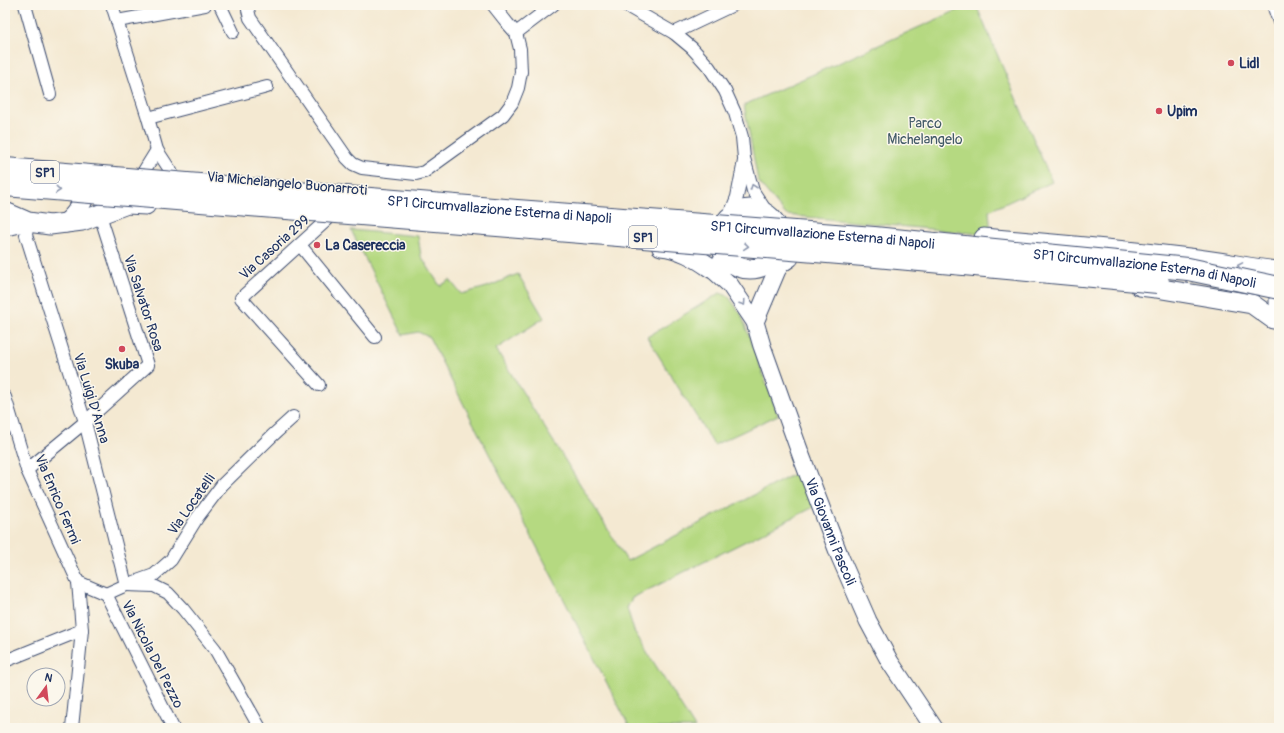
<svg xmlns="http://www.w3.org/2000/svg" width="1284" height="733" viewBox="0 0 1284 733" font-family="Pangolin,sans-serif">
<rect width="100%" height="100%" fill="#fbf7ec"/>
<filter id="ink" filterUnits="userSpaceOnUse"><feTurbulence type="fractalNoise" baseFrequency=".025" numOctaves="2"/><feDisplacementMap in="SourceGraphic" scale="8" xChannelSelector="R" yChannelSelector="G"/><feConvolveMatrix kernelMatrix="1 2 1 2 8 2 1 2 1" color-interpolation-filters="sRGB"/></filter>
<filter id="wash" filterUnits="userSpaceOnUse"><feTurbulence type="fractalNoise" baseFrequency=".012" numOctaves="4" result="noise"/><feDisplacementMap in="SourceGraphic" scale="16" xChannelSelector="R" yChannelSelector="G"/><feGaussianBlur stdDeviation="0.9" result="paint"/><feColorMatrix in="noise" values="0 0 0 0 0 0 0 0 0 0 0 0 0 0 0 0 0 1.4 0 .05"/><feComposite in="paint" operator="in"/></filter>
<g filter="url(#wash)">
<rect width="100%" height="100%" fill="#f4e9d2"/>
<g fill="#b5d981" stroke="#688470">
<polygon points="969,5 976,5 1052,182 989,211 991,235 786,215 758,181 744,105"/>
<path d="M351 230 418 236 421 256 440 286 450 280 461 294 487 287 518 274 544 318 496 349C539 420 585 490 627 561L802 470 816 506 632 598 627 608 634 631 695 728H630L429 337 418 332 403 335Z"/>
<polygon points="720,293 728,296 741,314 778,415 714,445 647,337"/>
</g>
</g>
<g filter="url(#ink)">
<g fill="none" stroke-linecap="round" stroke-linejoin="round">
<g stroke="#3c4b6f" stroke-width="14">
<g id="street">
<polyline points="25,5 50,94"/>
<polyline points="112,5 148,118 157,150 172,173"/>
<polyline points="220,5 233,32"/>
<polyline points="249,5 248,10 250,18 347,158 353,164 362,168 416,174 424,172 503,115 512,103 518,88 521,72 520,49 516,33 508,24 493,5"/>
<polyline points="625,5 674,33 692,48 709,67 725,91 735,113 742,137 744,158 753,191 768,214"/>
<polyline points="1273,5 1279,22"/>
<polyline points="117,21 205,5"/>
<polyline points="516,33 553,5"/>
<polyline points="674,33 733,5"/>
<polyline points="148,118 267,87"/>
<polyline points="144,171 157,150"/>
<polyline points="729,217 737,197 744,161"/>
<polyline points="28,222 26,235 85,422 126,585 154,586 168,593 183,609 215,649 260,728"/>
<polyline points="300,245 375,337"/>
<polyline points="319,385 241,298 328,219"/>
<polyline points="5,397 27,470 78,582 106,594"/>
<polyline points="27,470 85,422 148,365 100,215"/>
<polyline points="106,594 126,585 154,575 171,560 197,518 222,485 272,436 293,417"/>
<polyline points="106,594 173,728"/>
<polyline points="5,661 82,630"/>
<polyline points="72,728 82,630 78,582"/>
</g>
</g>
<g stroke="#3c4b6f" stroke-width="19">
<g id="secondary">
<polyline points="5,225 11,226 28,222"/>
<path id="s1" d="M711 268 730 285 755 322 762 346 802 458 840 557 868 621 890 662 934 728"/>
<polyline points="755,322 777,270 781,264 790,258"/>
</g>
</g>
<g stroke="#3c4b6f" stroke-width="21">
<g id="primary">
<circle cx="750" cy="239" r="30"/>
<polyline points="5,212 28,222 50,225 82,221 127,204 146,205"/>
<path d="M66 223C77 214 92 192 83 177"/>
<path d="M984 238C1055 244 1127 250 1197 259 1225 262 1252 269 1279 271"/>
<path d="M661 246C681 248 695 257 711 268L733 262"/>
<polyline points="1140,286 1156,288 1252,304 1273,319 1279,320"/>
<polyline points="1279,289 1279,304"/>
</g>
</g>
<use href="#street" stroke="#fff" stroke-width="12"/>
<use href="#secondary" stroke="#fff" stroke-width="17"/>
<use href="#primary" stroke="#fff" stroke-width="19"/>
<g stroke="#3c4b6f" stroke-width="24" stroke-linecap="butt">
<g id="highway-bridge">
<path id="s2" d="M5 169 517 211 874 238 1188 269 1279 288"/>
<polyline points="5,185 876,256 1158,282"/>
</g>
</g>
<use href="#highway-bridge" stroke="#fff" stroke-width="22"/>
</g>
<defs><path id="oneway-chevron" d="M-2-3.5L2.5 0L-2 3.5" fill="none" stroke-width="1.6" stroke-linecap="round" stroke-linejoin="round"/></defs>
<g stroke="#8d97ae">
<use href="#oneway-chevron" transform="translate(753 187) rotate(-109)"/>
<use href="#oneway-chevron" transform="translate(58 190) rotate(5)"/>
<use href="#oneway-chevron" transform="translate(746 246) rotate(5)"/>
<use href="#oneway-chevron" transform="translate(1240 266) rotate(-170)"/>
<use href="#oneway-chevron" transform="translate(743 303) rotate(56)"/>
</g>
</g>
<g fill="#d1495b" stroke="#fbf7ec" stroke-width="1.5">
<circle cx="1231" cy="63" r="4"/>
<circle cx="1159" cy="111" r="4"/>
<circle cx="317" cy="245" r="4"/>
<circle cx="122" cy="349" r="4"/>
</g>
<g text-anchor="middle" stroke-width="3" stroke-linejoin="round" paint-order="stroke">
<g fill="#fbf7ec" stroke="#5e6b89" stroke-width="1">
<rect x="31" y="161" width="28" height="22" rx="3"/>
<rect x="629" y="226" width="28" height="22" rx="3"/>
</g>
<g font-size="13" font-weight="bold" fill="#1b2f5e">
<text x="45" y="177">SP1</text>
<text x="643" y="242">SP1</text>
</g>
<g font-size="14" font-weight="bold" fill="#1b2f5e" stroke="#fbf7ec" text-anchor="start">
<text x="1239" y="68">Lidl</text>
<text x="1167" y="116">Upim</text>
<text x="325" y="250">La Casereccia</text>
<text x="122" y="369" text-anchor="middle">Skuba</text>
</g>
<g font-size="14" fill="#425a67" stroke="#fbf7ec">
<text x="925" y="128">Parco<tspan x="925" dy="16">Michelangelo</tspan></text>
</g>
<g font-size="14" fill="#1b2f5e" stroke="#fbf7ec">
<text transform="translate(287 183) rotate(5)" y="5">Via Michelangelo Buonarroti</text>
<text dy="5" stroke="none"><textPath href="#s2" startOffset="496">SP1 Circumvallazione Esterna di Napoli</textPath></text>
<text dy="5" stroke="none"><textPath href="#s2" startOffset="820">SP1 Circumvallazione Esterna di Napoli</textPath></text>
<text transform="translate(274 247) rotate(-42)" y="5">Via Casoria 299</text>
<text dy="5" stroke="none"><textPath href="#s2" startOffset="1144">SP1 Circumvallazione Esterna di Napoli</textPath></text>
<text transform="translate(144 303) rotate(72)" y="5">Via Salvator Rosa</text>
<text transform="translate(92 398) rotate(73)" y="5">Via Luigi D'Anna</text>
<text transform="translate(58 499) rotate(67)" y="5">Via Enrico Fermi</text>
<text transform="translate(191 504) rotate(-55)" y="5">Via Locatelli</text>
<text dy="5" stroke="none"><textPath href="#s1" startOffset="293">Via Giovanni Pascoli</textPath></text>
<text transform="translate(153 654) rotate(63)" y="5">Via Nicola Del Pezzo</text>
</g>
</g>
<rect width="1284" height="733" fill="none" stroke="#fbf7ec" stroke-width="20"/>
<g transform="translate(46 687) rotate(15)"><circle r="19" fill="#fbf7ec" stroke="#a1a7b3"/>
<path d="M0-3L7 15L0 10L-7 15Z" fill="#d1495b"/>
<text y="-6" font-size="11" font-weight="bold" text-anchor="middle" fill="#1b2f5e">N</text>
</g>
</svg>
